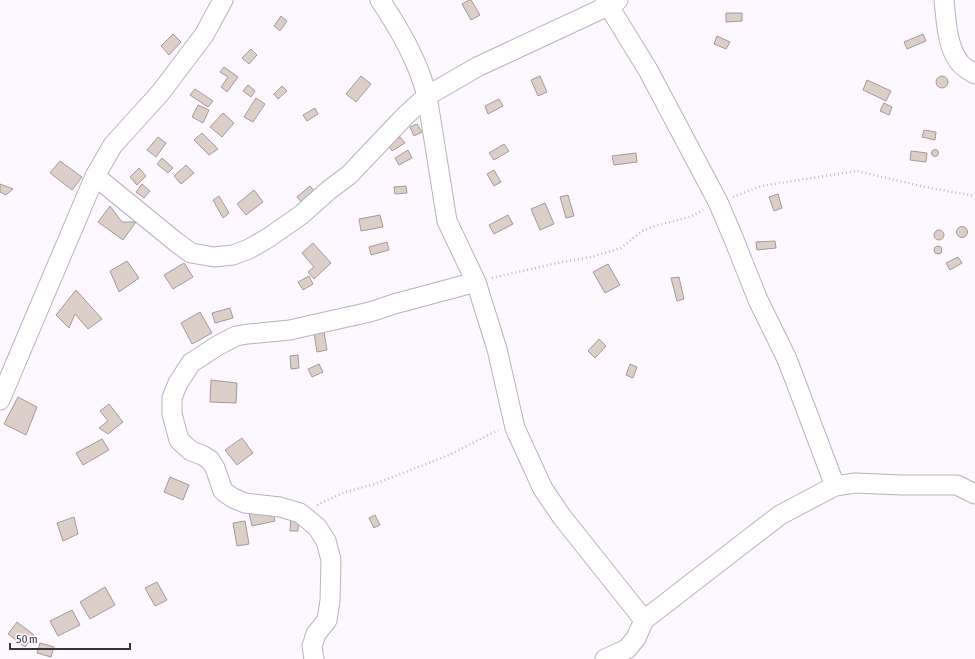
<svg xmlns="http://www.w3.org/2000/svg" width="975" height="659" viewBox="0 0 975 659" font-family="'Asap Condensed',sans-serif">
<rect width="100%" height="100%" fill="#fdf8ff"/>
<g fill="#dccfca" stroke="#a59994">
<polygon points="469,0 471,0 480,15 471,20 462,4"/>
<polygon points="726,13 742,13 742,21 726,22"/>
<polygon points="281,16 287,21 280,31 274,26"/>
<polygon points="173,34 181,42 169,55 161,46"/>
<polygon points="923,34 926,41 907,49 904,42"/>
<polygon points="717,36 730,42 726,49 714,44"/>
<polygon points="251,49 257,55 249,64 242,58"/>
<polygon points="224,67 238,77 227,92 221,87 228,77 220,72"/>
<circle cx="942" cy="82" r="6"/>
<polygon points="361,76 371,84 356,102 346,94"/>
<polygon points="540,76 547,92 538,96 531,80"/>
<polygon points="867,80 891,91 886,101 863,90"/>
<polygon points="248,85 255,91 251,97 243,91"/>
<polygon points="282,86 287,91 278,99 274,94"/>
<polygon points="195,89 213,101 208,107 190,95"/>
<polygon points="256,98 265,104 253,122 244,117"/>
<polygon points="499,99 503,106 488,114 485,106"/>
<polygon points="884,103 892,107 889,115 880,111"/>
<polygon points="198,105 209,110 203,123 192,117"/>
<polygon points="315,108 318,114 307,121 303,115"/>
<polygon points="223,113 234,123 222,137 210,127"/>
<polygon points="417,124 422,132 414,136 410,127"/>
<polygon points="924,130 936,132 935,140 922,137"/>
<polygon points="202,133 218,149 209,155 194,140"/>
<polygon points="158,137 166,143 156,157 147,150"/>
<polygon points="400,137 405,143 392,151 388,145"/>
<polygon points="504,144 509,151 494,160 489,153"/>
<circle cx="935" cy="153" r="3.5"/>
<polygon points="408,150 412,158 399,165 395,158"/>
<polygon points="911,151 927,153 926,162 910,160"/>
<polygon points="636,153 637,162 614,165 612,156"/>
<polygon points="162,158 173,168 168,173 157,164"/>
<polygon points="60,161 82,177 72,190 50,173"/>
<polygon points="186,165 194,173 181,184 174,176"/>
<polygon points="139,168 146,176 137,185 130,177"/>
<polygon points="494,170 501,182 494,186 487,174"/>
<polygon points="0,184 13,189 6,195 0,192"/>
<polygon points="142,184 150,191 144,198 136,192"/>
<polygon points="310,186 316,193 303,204 297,197"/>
<polygon points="406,186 407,193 395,194 394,187"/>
<polygon points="254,190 263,202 246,215 237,204"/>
<polygon points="778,194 782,208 774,211 769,197"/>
<polygon points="568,195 574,216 566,218 560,197"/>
<polygon points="219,196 229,213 223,218 213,200"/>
<polygon points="545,203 554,224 540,230 531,209"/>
<polygon points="110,206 122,222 136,222 123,240 98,222"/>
<polygon points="380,215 383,227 361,231 359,219"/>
<polygon points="508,215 513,224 494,234 489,225"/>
<circle cx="962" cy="232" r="5.5"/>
<circle cx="939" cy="235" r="5"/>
<polygon points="775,241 776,248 757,250 756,242"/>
<polygon points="387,242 389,250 371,255 369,247"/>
<polygon points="313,243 331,263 314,279 308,272 314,267 302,253"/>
<circle cx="938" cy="250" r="4"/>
<polygon points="958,257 962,263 950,270 946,263"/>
<polygon points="127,261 139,278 119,292 110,271"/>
<polygon points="184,263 193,277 173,289 164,275"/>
<polygon points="608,264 620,285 605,293 593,272"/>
<polygon points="309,276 313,284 303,290 298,282"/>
<polygon points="679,277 684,299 677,301 671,278"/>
<polygon points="76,290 102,319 88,329 75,314 69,328 56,315"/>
<polygon points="230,308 233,318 215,323 212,313"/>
<polygon points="200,312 212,333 192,344 181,323"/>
<polygon points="324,332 327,350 317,352 314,333"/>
<polygon points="599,339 606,346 595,358 588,351"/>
<polygon points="298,355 299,368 291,369 290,356"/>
<polygon points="319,364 323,372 312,377 308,369"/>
<polygon points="630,364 637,367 633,378 626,375"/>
<polygon points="211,380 237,383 236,403 210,402"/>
<polygon points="18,397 37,407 26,435 4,424"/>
<polygon points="109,404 123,422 108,434 99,428 108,421 100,411"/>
<polygon points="242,438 253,453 237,465 225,450"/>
<polygon points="102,439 109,450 83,465 76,453"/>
<polygon points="170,477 189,485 183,500 164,492"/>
<polygon points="272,507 275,521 252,526 249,512"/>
<polygon points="291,515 299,515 298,531 290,531"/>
<polygon points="375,515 380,525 374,528 369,518"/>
<polygon points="74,517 78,534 63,541 57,523"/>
<polygon points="245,521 249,544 237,546 233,523"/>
<polygon points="157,582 167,600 155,606 145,588"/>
<polygon points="105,587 115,605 90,619 80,602"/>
<polygon points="72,610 80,625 58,636 50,621"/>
<polygon points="17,622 34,635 25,647 8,634"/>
<polygon points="40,643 54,647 51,657 37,653"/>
</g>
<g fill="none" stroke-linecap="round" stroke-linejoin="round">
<g stroke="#b9b2bc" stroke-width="21">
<g id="minor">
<path d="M380 0C400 30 418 61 427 96L447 221 476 282 497 349 515 428 543 489 562 517 644 620"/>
<polyline points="605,0 648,70 718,202 733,237 758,300 787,359 835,486"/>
<path d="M944 0C946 19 947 48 960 63 964 68 970 71 975 74"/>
<polyline points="95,176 176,242 191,253 214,257 233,255 249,249 268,238 301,215 329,190 349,175 405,116 427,96 477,67 608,6 618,0"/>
<polyline points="0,400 95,176 113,145 161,92 204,35 223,0"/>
<polyline points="314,659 312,646 316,634 327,620 330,601 331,560 326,541 317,527 300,513 280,507 245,503 233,498 223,491 215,468 210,460 202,455 191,451 179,440 172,414 172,398 178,383 191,363 217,346 236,336 248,334 290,330 316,324 370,312 394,304 476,282"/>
<polyline points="605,659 627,649 636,638 644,620 780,515 835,486 855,483 902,485 957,485 975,494"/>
</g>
</g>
<g stroke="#bdb9bf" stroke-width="2.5" stroke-dasharray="1 3" stroke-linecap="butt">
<polyline points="733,197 761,186 857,171 925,187 975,196"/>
<polyline points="492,278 562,262 591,257 621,248 642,231 655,226 690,217 703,210"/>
<polyline points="317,505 345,492 375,484 449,455 498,430"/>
</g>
<use href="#minor" stroke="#fff" stroke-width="19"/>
</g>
<path d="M10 643v6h120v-6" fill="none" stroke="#373438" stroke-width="2"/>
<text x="16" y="643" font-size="12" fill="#373438" stroke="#fdf8ff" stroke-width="3" paint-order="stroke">50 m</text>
</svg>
